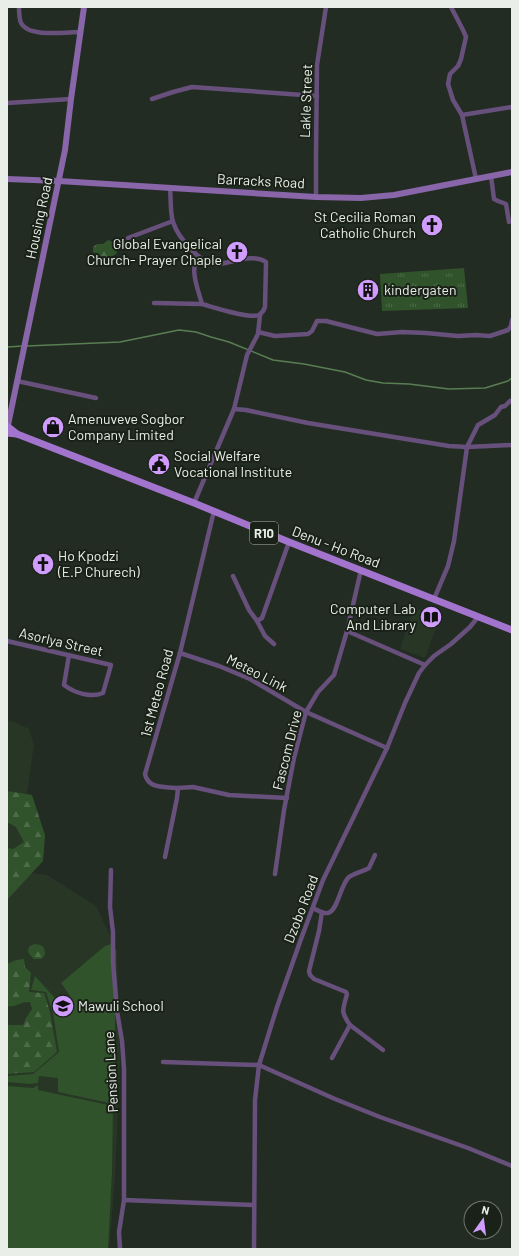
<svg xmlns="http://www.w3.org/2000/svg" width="519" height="1256" viewBox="0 0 519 1256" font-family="Barlow,sans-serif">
<defs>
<pattern id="forest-firs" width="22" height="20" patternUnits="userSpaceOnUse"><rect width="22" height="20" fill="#30532b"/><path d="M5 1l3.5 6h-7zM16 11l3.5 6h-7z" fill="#4e6c4a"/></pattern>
<pattern id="park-tufts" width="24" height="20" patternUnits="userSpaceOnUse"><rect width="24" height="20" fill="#30532b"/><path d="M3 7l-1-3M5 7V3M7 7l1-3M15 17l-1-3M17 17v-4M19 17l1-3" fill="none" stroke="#4e6c4a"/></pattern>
</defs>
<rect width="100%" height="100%" fill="#232c22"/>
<g fill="#283626">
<polygon points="414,608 440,617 425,658 400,649"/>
<polygon points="7,720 17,723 29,729 34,745 27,793 37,822 32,836 17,852 7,851"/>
<polygon points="7,869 47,875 96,906 117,950 120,1063 115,1178 109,1249 7,1249"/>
</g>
<g fill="#30532b">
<polygon points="111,944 116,951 114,1104 58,1092 58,1078 39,1076 38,1083 29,1084 7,1082 7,1076 33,1074 59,1052 53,1013 46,992 31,990 35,976 61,1005 70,996 61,983 105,946"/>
<polygon points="38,1085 38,1090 113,1106 112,1172 108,1249 7,1249 7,1086 33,1088"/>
</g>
<g fill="url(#forest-firs)">
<path d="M108 240 113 242 117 253C109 260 102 257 93 252V247L97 244H103Z"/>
<polygon points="7,791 32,795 45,835 43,861 7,900 7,848 13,849 24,842 16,827 7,822"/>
<path d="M35 944 41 945 44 948 45 954 42 959H34C27 953 25 947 35 944Z"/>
<path d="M24 959 25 967 31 973 29 992 44 993 50 1012 57 1052 34 1072 7 1074V1025H23L26 1018 32 1009 30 1002C19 1001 17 1008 7 1006V964L16 960Z"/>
</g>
<polygon fill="url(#park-tufts)" points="464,268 468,308 382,311 380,274"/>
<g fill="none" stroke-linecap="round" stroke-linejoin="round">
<g stroke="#597e54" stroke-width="1.5">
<polyline points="27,346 120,342 179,330 196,332 211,337 229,342 273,360 304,364 345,372 366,380 383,383 409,384 449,389 485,388 508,381 512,378"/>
<polyline points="7,347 23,346"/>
</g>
<g stroke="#67507c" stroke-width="4.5">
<path d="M19 7C19 12 19 18 21 23 29 38 66 32 81 32"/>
<polyline points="451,7 463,30 466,37 461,59 458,66 450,74 448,84 453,100 462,115 476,179"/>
<polyline points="152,99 173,92 192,87 317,96"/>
<polyline points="7,103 71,99"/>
<polyline points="462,115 512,107"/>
<polyline points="491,176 494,199 498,201 506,204 509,222"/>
<path d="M170 188C171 198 170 212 173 222 178 237 201 266 218 264 233 263 253 253 266 262L265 307C264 310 262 313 259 315 249 319 213 307 202 304 198 289 190 272 197 256"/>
<polyline points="316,197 316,154 317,65 326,7"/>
<polyline points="128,238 173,221"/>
<polyline points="154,303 202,304"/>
<polyline points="258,332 275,336 308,334 312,331 317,321 326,321 377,334 402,332 426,333 458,336 476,335 490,336 508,330 511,326 512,320"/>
<polyline points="17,381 96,398"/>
<polyline points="234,409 247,355 258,334 260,315"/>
<polyline points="194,503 234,409 246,410 308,423 449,446 467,447 512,445"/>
<polyline points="233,576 249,610 257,621 262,618 289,542"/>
<polyline points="434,599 448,566 454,541 467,447 478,425 495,415 501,407 505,406 510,401"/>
<polyline points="257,621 265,636 274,644"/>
<polyline points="347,631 425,665"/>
<path d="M7 641 111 665 103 693C90 698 75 693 64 685L69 655"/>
<polyline points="180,653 219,666 250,679 306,712 387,748"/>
<polyline points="178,788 193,787 229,795 287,798"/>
<path d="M165 857 177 798 178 788C165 787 148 789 145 774L180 653 214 511"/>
<polyline points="111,870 110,907 113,932 113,962 117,1011 122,1041 124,1069 124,1200 119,1232 120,1249"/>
<polyline points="275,874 284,810 294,758 306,712 318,692 334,675 347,631 361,570"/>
<path d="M313 908C317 910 323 914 328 913 338 911 340 885 349 877 353 874 364 871 369 868L375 855"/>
<path d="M322 912 319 931 309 971 310 975 314 979 346 992 347 994C343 1010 340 1011 350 1025L332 1058"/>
<polyline points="350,1025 383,1050"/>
<polyline points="163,1062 259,1065 335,1099 380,1117 468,1148 512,1166"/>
<polyline points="124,1200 253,1205"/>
<polyline points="254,1249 255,1100 259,1065 277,1007 301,939 323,880 387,748 405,703 419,673 425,665 434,656 451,644 470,627 478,617"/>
</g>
<g stroke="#8965aa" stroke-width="6">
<polyline points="7,179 59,181 316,197 361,198 394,195 512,172"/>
<polyline points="7,430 65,150 71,99 84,7"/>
</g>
<g stroke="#a374cd" stroke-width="7">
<polyline points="7,426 17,434"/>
<polyline points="7,433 17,434 194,503 289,542 512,630"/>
</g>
</g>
<defs>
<g id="church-disc" transform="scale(1.15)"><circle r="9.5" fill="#d09dff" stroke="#1a2218"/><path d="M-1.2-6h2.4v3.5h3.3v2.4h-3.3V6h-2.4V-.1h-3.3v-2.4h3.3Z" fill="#111"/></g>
<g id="building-disc" transform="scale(1.15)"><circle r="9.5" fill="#d09dff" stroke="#1a2218"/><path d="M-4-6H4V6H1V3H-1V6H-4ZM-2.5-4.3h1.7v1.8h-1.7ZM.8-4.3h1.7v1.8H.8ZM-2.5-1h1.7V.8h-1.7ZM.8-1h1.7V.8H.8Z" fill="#111"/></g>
<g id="shop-disc" transform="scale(1.15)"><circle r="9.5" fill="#d09dff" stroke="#1a2218"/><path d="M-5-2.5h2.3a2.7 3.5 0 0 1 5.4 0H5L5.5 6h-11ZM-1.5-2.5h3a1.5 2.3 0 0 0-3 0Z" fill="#111"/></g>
<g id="civic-disc" transform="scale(1.15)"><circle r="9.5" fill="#d09dff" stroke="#1a2218"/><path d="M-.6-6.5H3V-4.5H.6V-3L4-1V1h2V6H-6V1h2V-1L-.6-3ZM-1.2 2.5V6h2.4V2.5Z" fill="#111"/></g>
<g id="library-disc" transform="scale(1.15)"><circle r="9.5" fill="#d09dff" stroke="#1a2218"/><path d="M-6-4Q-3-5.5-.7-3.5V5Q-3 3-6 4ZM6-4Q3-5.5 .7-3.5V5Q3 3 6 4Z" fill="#111"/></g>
<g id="school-disc" transform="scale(1.15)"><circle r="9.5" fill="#d09dff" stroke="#1a2218"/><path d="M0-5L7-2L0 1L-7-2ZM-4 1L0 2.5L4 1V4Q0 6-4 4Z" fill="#111"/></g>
</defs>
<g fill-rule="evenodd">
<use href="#church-disc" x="432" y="225"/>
<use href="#church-disc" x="237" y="252"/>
<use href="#building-disc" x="368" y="290"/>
<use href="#shop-disc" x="53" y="427"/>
<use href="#civic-disc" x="159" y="464"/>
<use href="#church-disc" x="43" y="564"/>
<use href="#library-disc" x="431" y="617"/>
<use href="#school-disc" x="63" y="1006"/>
</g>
<g text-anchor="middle" stroke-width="4" stroke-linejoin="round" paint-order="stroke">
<rect fill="#1a2218" stroke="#abb2aa" stroke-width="1" x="250" y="522" width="28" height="22" rx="3"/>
<g font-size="13" font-weight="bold" fill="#e9efe8">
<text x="264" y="538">R10</text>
</g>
<g font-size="14" fill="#e9efe8" stroke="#1a2218">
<text transform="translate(306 101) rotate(-88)" y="5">Lakle Street</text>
<text transform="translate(261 181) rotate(3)" y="5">Barracks Road</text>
<text transform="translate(39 218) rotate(-78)" y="5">Housing Road</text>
<text transform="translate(336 547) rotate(21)" y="5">Denu - Ho Road</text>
<text transform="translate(61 642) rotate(13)" y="5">Asorlya Street</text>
<text transform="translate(257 673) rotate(27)" y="5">Meteo Link</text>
<text transform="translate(157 693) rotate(-75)" y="5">1st Meteo Road</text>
<text transform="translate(287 750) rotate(-76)" y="5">Fascom Drive</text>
<text transform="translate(301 909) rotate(-69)" y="5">Dzobo Road</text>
<text transform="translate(111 1072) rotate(-93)" y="5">Pension Lane</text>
</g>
<g font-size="14" fill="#e9efe8" stroke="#1a2218" text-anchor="start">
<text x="416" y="222" text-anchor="end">St Cecilia Roman<tspan x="416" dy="16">Catholic Church</tspan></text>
<text x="222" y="249" text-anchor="end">Global Evangelical<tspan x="222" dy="16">Church- Prayer Chaple</tspan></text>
<text x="384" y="295">kindergaten</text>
<text x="68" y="424">Amenuveve Sogbor<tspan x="68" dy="16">Company Limited</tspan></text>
<text x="174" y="461">Social Welfare<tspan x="174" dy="16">Vocational Institute</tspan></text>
<text x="58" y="561">Ho Kpodzi<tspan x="58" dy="16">(E.P Churech)</tspan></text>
<text x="416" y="614" text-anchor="end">Computer Lab<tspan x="416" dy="16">And Library</tspan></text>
<text x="78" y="1011">Mawuli School</text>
</g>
</g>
<rect width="519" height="1256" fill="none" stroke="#e9efe8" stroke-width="16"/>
<g transform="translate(483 1220) rotate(14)"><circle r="19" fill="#1a2218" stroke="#6d746b"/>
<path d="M0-3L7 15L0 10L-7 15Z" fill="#d09dff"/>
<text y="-6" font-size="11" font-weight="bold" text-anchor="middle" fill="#e9efe8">N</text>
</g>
</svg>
